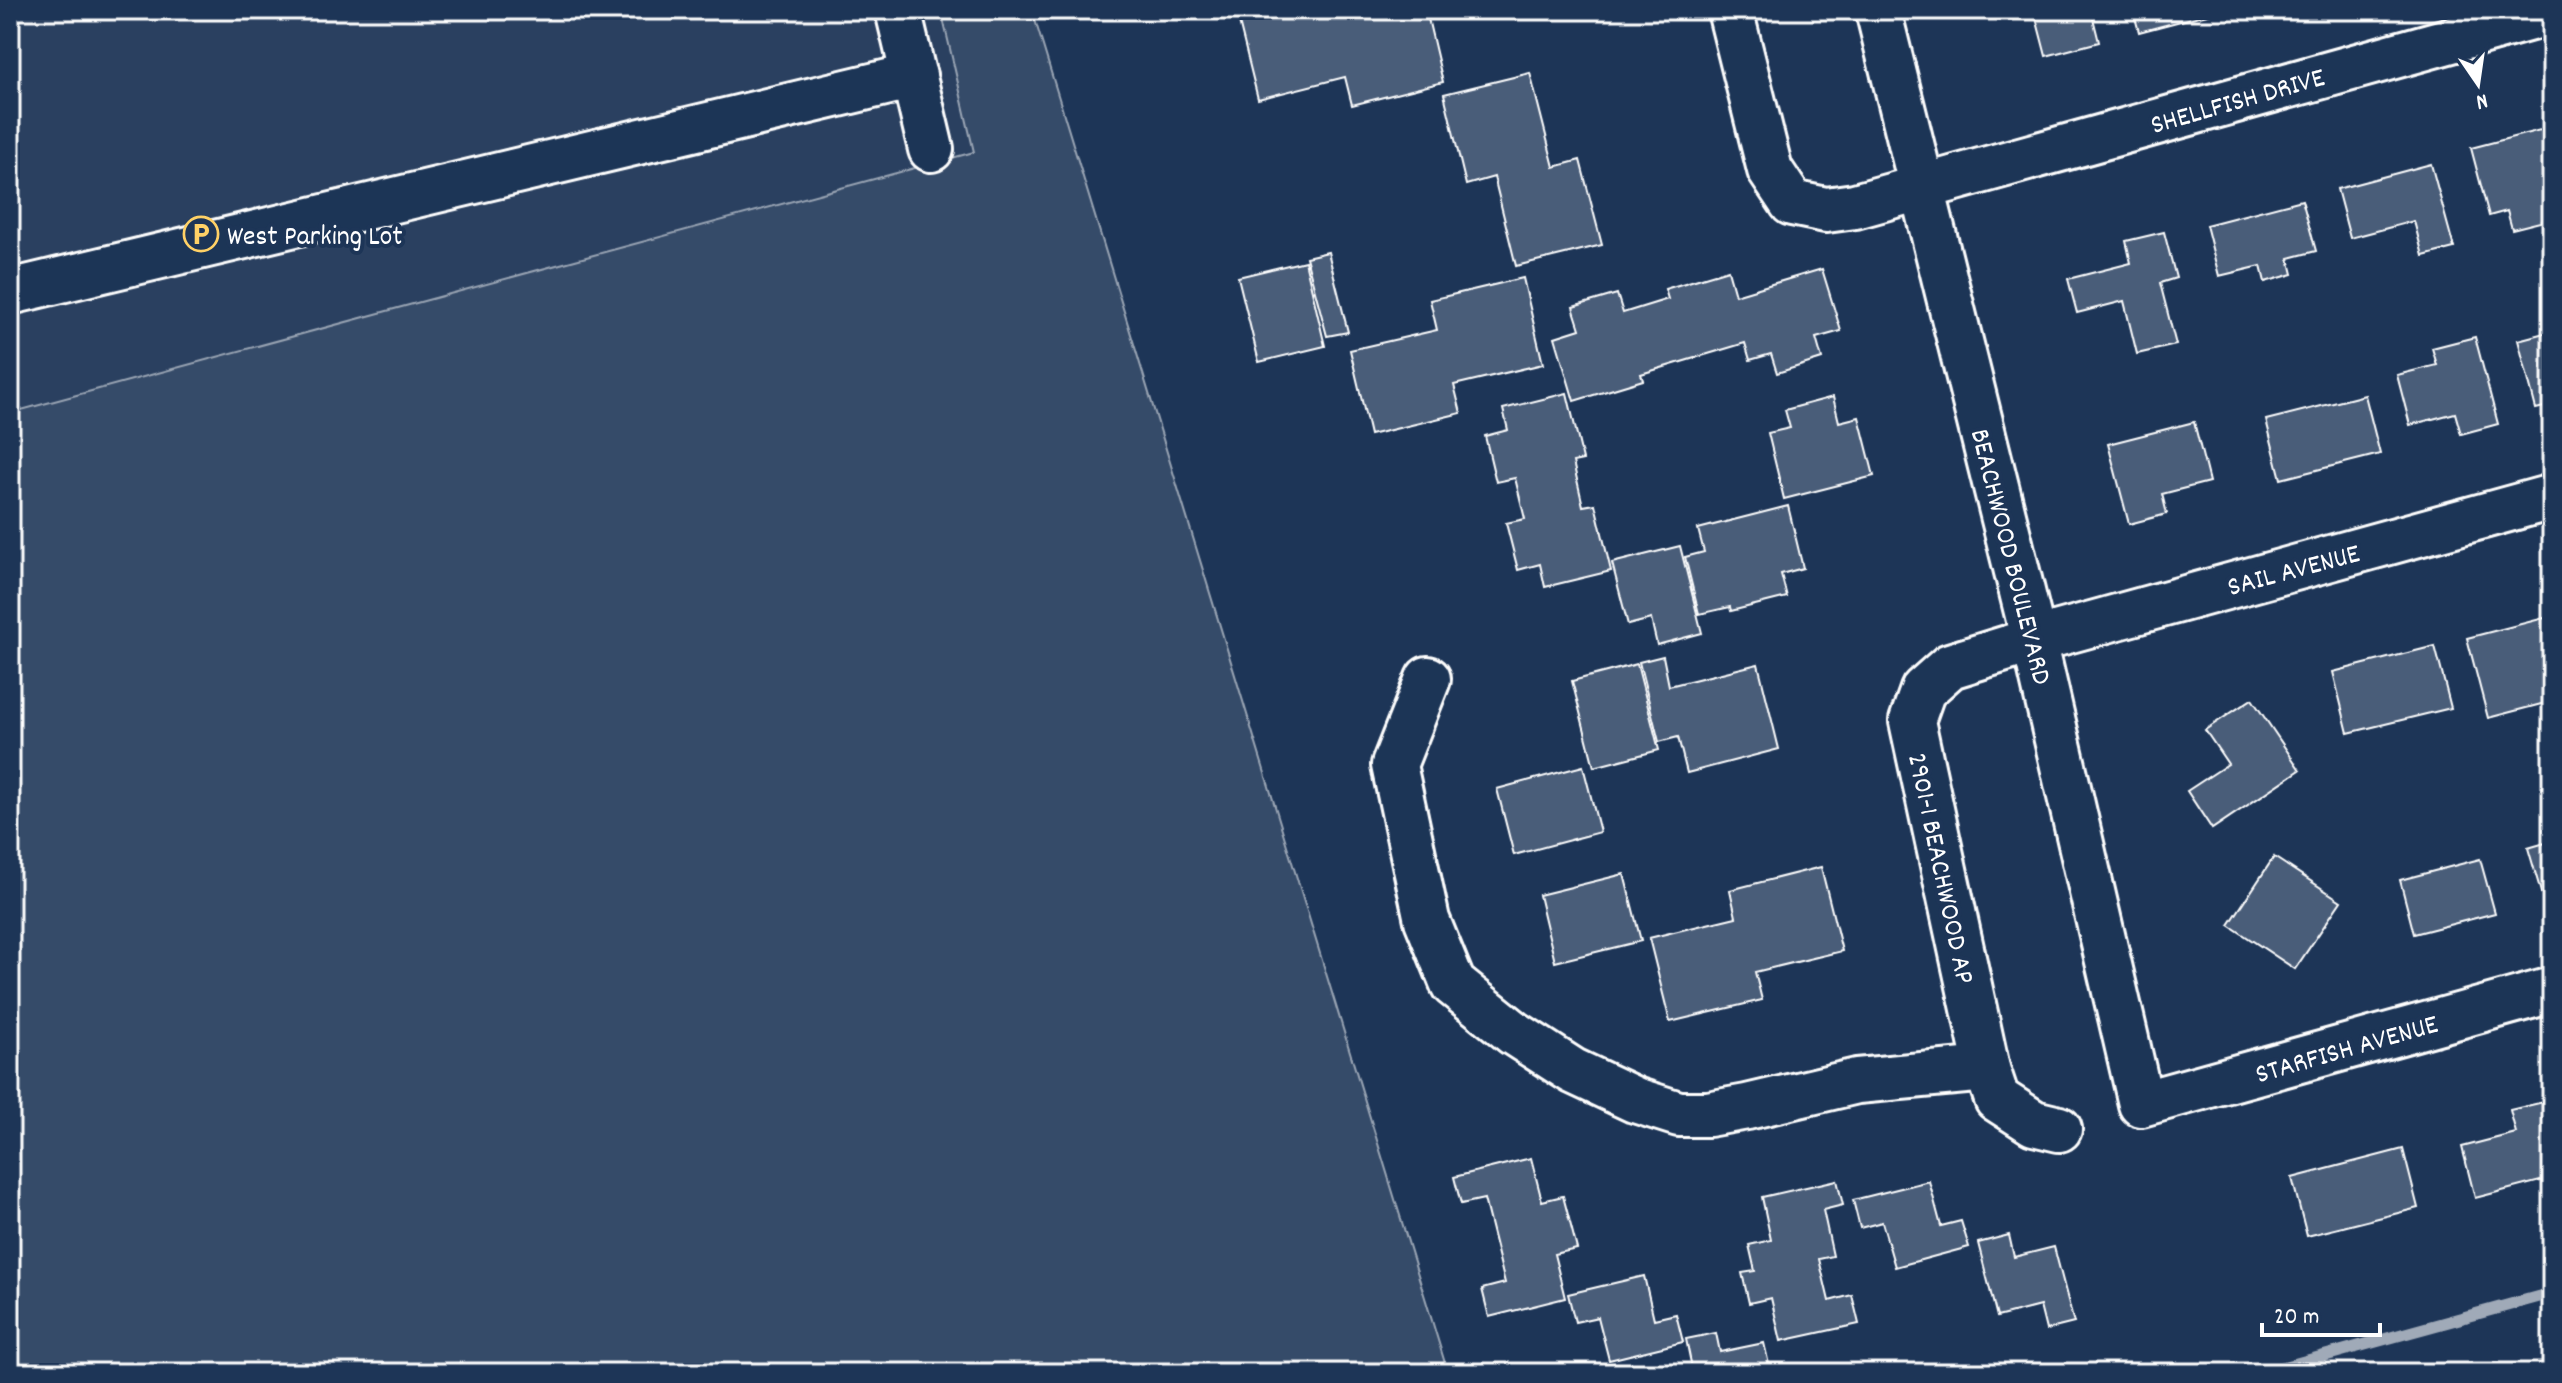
<svg xmlns="http://www.w3.org/2000/svg" width="2562" height="1383" viewBox="0 0 2562 1383" font-family="Dekko,sans-serif">
<rect width="100%" height="100%" fill="#1d3557"/>
<filter id="ink" filterUnits="userSpaceOnUse"><feTurbulence type="fractalNoise" baseFrequency=".0125" numOctaves="2"/><feDisplacementMap in="SourceGraphic" scale="16" xChannelSelector="R" yChannelSelector="G"/><feConvolveMatrix kernelMatrix="1 2 1 2 8 2 1 2 1" color-interpolation-filters="sRGB"/></filter>
<g filter="url(#ink)">
<polygon fill="#2a4161" points="10,10 941,10 974,151 10,413"/>
<polygon fill="#364b69" stroke="#9aa5b4" stroke-width="2" points="941,10 1032,10 1448,1373 10,1373 10,413 974,152"/>
<g fill="none" stroke-linecap="round" stroke-linejoin="round">
<polyline stroke="#a0aab8" stroke-width="12" points="2262,1373 2552,1293"/>
</g>
<g fill="#4a5d79" stroke="#fff" stroke-width="2">
<polygon points="1255,10 1332,10 1335,20 1376,10 1426,10 1443,82 1352,105 1345,77 1258,99 1237,14"/>
<polygon points="2034,10 2091,10 2099,42 2046,56"/>
<polygon points="2133,10 2215,10 2215,12 2139,32"/>
<polygon points="1530,73 1554,167 1580,160 1602,245 1516,266 1494,177 1466,185 1444,94"/>
<polygon points="2552,127 2552,219 2512,229 2507,211 2489,216 2471,148"/>
<polygon points="2431,164 2454,248 2423,256 2414,221 2350,238 2337,189"/>
<polygon points="2302,200 2316,251 2289,258 2293,274 2265,282 2261,266 2219,276 2206,225"/>
<polygon points="2164,232 2176,278 2160,283 2176,345 2137,354 2124,301 2077,313 2068,279 2131,263 2126,241"/>
<polygon points="1328,252 1348,332 1327,336 1306,257"/>
<polygon points="1305,261 1325,346 1259,362 1238,277"/>
<polygon points="1822,269 1841,331 1816,338 1822,359 1777,373 1771,354 1750,360 1745,343 1641,374 1643,380 1574,401 1555,337 1580,329 1573,307 1617,294 1623,313 1668,299 1665,289 1728,270 1735,295"/>
<polygon points="1523,278 1543,364 1454,385 1461,413 1370,435 1350,350 1437,330 1430,300"/>
<polygon points="2552,331 2552,405 2536,409 2518,340"/>
<polygon points="2475,337 2498,424 2461,434 2455,413 2410,425 2397,375 2437,365 2432,348"/>
<polygon points="1567,393 1583,460 1573,462 1583,506 1595,504 1611,571 1545,587 1540,564 1518,570 1506,523 1525,519 1515,478 1496,482 1485,436 1508,430 1503,409"/>
<polygon points="2365,395 2380,454 2281,479 2266,420"/>
<polygon points="1833,397 1839,422 1859,417 1874,476 1784,499 1768,433 1790,428 1785,410"/>
<polygon points="2194,422 2209,482 2162,494 2167,514 2129,524 2108,444"/>
<polygon points="1788,506 1803,568 1781,574 1787,597 1731,611 1730,607 1699,614 1685,557 1704,552 1698,529"/>
<polygon points="1680,546 1702,633 1657,645 1651,619 1628,625 1612,563"/>
<polygon points="2552,616 2552,678 2543,680 2549,702 2488,718 2467,638"/>
<polygon points="2435,646 2451,708 2348,733 2333,672"/>
<polygon points="1663,656 1669,686 1758,664 1779,749 1687,773 1678,737 1659,742 1639,662"/>
<polygon points="1637,664 1659,750 1594,767 1572,681"/>
<polygon points="2252,699 2300,770 2212,829 2187,791 2228,764 2205,730"/>
<polygon points="1583,766 1600,832 1514,855 1497,789"/>
<polygon points="2552,841 2552,897 2543,899 2528,848"/>
<polygon points="2274,857 2341,901 2295,969 2229,925"/>
<polygon points="2480,859 2495,913 2414,934 2400,880"/>
<polygon points="1821,867 1842,951 1755,972 1762,1000 1670,1022 1649,938 1736,917 1730,890"/>
<polygon points="1624,874 1641,941 1555,962 1539,895"/>
<polygon points="2552,1100 2552,1178 2475,1198 2462,1147 2516,1133 2510,1110"/>
<polygon points="2403,1149 2418,1208 2307,1236 2292,1178"/>
<polygon points="1531,1158 1542,1201 1563,1196 1577,1249 1554,1254 1565,1298 1489,1317 1482,1289 1505,1283 1484,1199 1461,1204 1454,1177"/>
<polygon points="1837,1180 1843,1205 1823,1210 1833,1256 1819,1259 1829,1301 1852,1295 1859,1324 1781,1341 1771,1298 1749,1303 1742,1273 1755,1271 1749,1245 1771,1240 1762,1197"/>
<polygon points="1929,1181 1941,1226 1961,1221 1969,1247 1895,1267 1882,1222 1860,1228 1853,1200"/>
<polygon points="2009,1235 2014,1257 2054,1247 2074,1323 2046,1330 2040,1306 1997,1317 1978,1243"/>
<polygon points="1644,1276 1654,1319 1676,1314 1683,1342 1609,1360 1598,1317 1575,1322 1568,1294"/>
<polygon points="1716,1333 1720,1352 1764,1343 1771,1373 1693,1373 1686,1339"/>
</g>
<g fill="none" stroke-linecap="round" stroke-linejoin="round">
<g stroke="#fff" stroke-width="50">
<g id="minor">
<polyline points="898,10 931,149"/>
<polyline points="1730,10 1770,170 1792,203 1826,210 1855,206 2552,12"/>
<polyline points="1878,10 2034,640 2141,1104 2552,990"/>
<polyline points="10,292 914,76"/>
<polyline points="1428,679 1394,765 1427,920 1453,984 1514,1033 1573,1071 1635,1100 1679,1114 1708,1114 1747,1107 1857,1081 1987,1069"/>
<polyline points="2059,1129 2034,1123 1997,1099 1987,1069 1912,721 1923,690 1950,666 2034,640 2552,497"/>
</g>
</g>
<use href="#minor" stroke="#1d3557" stroke-width="44"/>
</g>
</g>
<defs>
<g id="parking-ring" transform="scale(1.8)"><circle r="9.5" fill="#1d3557" stroke="#ffd166" stroke-width="1.5"/><path d="M-3.5-5.5H1a3.5 3.5 0 0 1 0 7H-1V5.5H-3.5ZM-1-3.4V-.6H.8a1.4 1.4 0 0 0 0-2.8Z" fill="#ffd166"/></g>
</defs>
<g fill-rule="evenodd">
<use href="#parking-ring" x="201" y="234"/>
</g>
<g text-anchor="middle" stroke-width="8" stroke-linejoin="round" paint-order="stroke">
<g font-size="28" fill="#fff" stroke="#1d3557">
<text transform="translate(2237 99) rotate(-16)" y="10">SHELLFISH DRIVE</text>
<text transform="translate(2013 556) rotate(76)" y="10">BEACHWOOD BOULEVARD</text>
<text transform="translate(2293 568) rotate(-15)" y="10">SAIL AVENUE</text>
<text transform="translate(1943 868) rotate(78)" y="10">2901-1 BEACHWOOD AP</text>
<text transform="translate(2346 1047) rotate(-16)" y="10">STARFISH AVENUE</text>
</g>
<g font-size="28" fill="#fff" stroke="#1d3557" text-anchor="start">
<text x="227" y="244">West Parking Lot</text>
</g>
</g>
<rect width="2562" height="1383" fill="none" stroke="#1d3557" stroke-width="40"/>
<rect x="20" y="20" width="2522" height="1343" fill="none" stroke="#fff" stroke-width="3" filter="url(#ink)"/>
<g transform="translate(2478 84) rotate(167)" stroke="#1d3557" stroke-width="6" paint-order="stroke">
<path d="M0-6L14 30L0 20L-14 30Z" fill="#ffffff"/>
<text y="-12" font-size="22" font-weight="bold" text-anchor="middle" fill="#ffffff">N</text>
</g>
<path d="M2262 1323v12h118v-12" fill="none" stroke="#ffffff" stroke-width="4"/>
<text x="2274" y="1323" font-size="24" fill="#ffffff" stroke="#1d3557" stroke-width="6" paint-order="stroke">20 m</text>
</svg>
